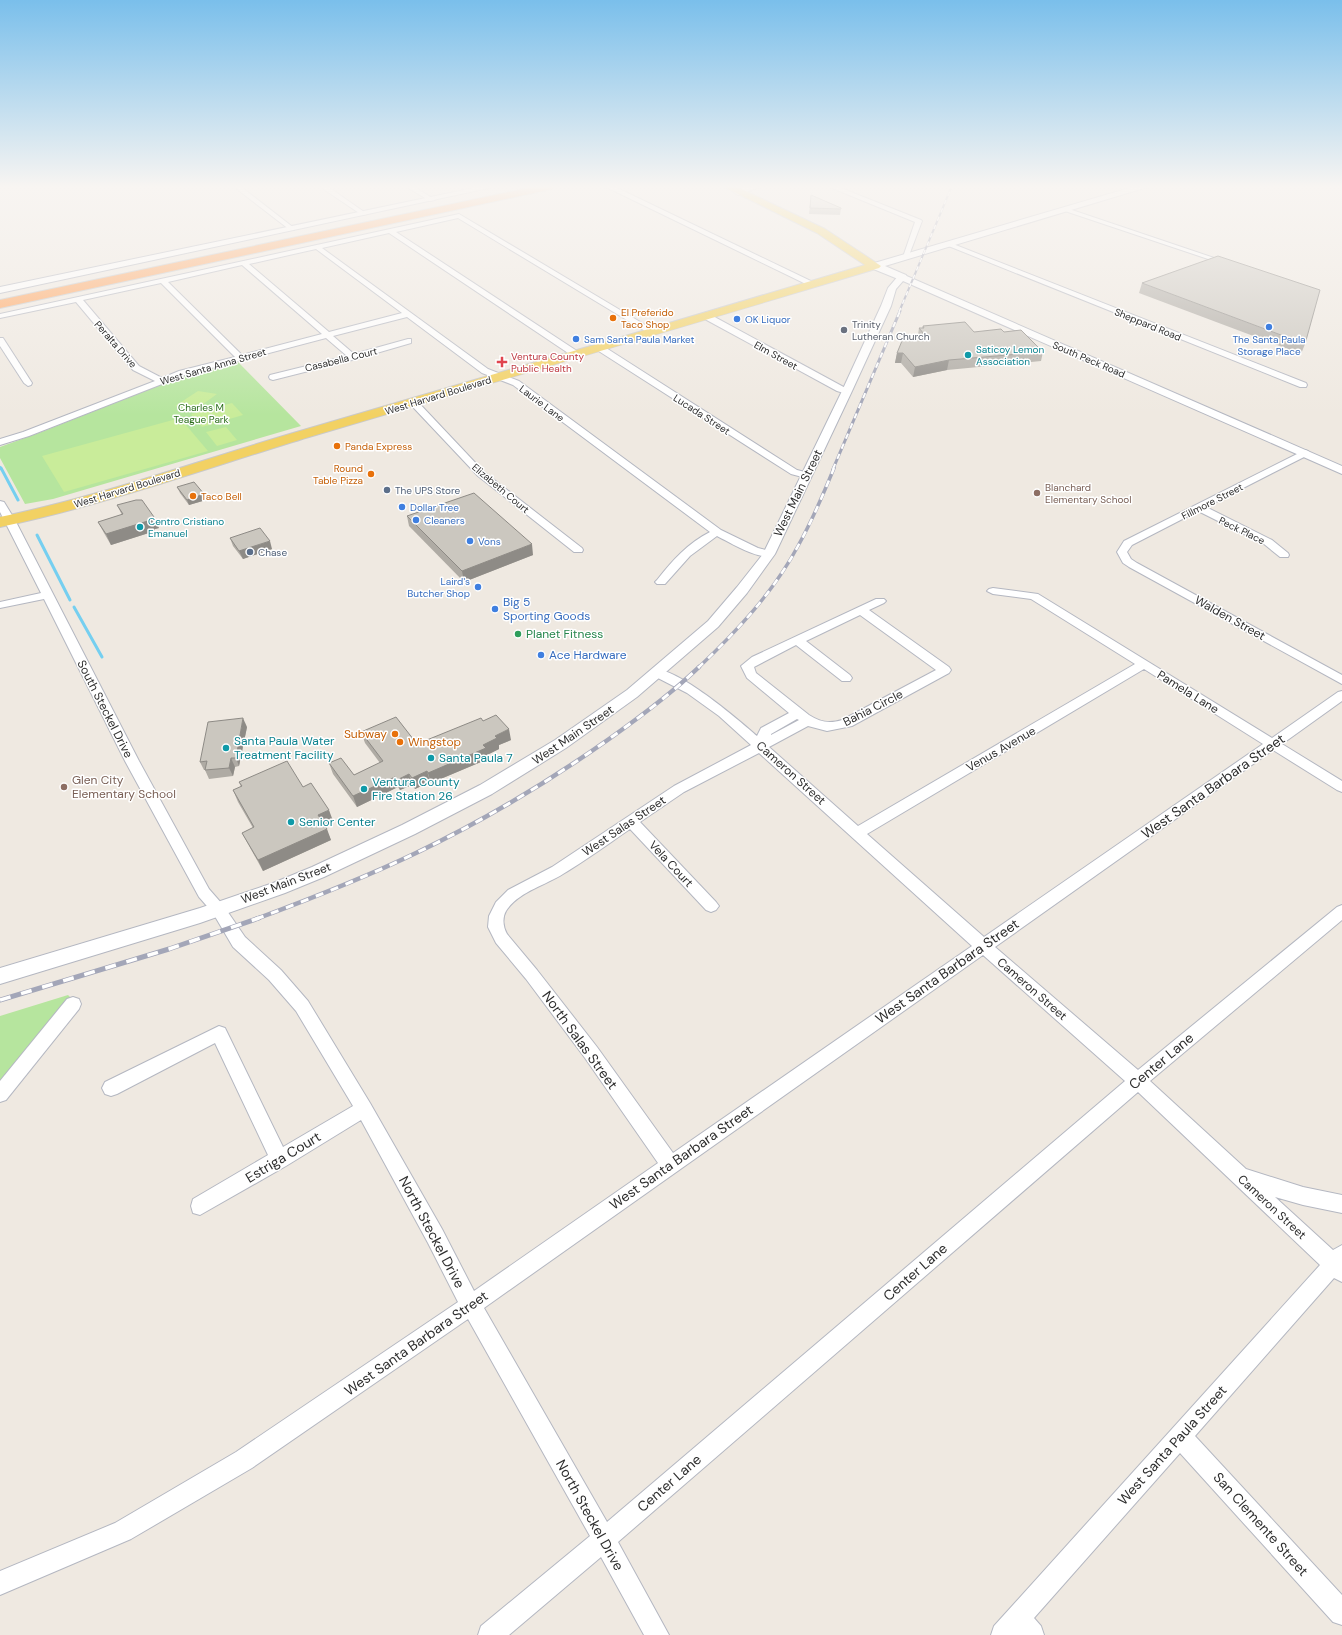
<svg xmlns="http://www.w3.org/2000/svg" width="1342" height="1635" viewBox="0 0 1342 1635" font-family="'DM Sans',sans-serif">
<rect width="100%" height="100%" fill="#efe9e1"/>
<g fill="#b6e59e">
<polygon points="238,362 301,426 53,499 25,504 0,458 0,447 44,431 167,382 185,375"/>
<polygon points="68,995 71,998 0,1085 0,1016"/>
</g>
<g fill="#c9ec9a">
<polygon points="198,391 217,394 195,410 175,406"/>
<polygon points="232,403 243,415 202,427 191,414"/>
<polygon points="180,418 208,451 64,492 42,456"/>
<polygon points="226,427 237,440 217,446 206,432"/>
</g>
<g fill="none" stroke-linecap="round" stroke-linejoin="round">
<polyline stroke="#75cff0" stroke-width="2.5" points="0,467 1,469"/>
<g stroke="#75cff0" stroke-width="3">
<polyline points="1,468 18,500"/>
<polyline points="37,535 70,600"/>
<polyline points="74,607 102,657"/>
</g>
<g stroke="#b4b7c1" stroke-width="2">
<g id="minor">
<polygon points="233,186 240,186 294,228 294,230 290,230"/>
<polygon points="319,186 327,186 367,214 362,215"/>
<polygon points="405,186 413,186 435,200 430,201"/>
<polygon points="604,186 613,186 817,284 813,286 810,286"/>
<polygon points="827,186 836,186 921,220 922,221 908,258 903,257 915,222"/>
<polygon points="1065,209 1069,209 1232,264 1226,265 1065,211"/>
<path d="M459 214 657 332 656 334H650L458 218 396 232 580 353V357H574L389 233 322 248 488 369 519 381 721 530 758 548 773 552 774 554 773 556C758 560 731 543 717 536L690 556 665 584H657L655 582 657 580C672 561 688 543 710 532L513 385 482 373 407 317 333 336 354 354 408 339H411V343L356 359 273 380 270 379 269 377 270 375 347 356 326 338 185 375 29 436 0 445V439L23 432 155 381 133 370 76 302 0 318V314ZM316 249 402 313 329 332 249 264ZM242 265 322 334 242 355 168 282ZM161 283 235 357 179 371 162 378 139 366 83 300Z"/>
<polygon points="948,242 1306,383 1307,385 1306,387 1300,387 946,245 945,244"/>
<polygon points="703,314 709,314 851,391 847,394 837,391 703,318"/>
<polygon points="0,338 3,338 32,383 31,385 28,386 24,383 0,346"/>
<polygon points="597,346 603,346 797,470 809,473 811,475 806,478 791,474 597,350"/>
<polygon points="414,400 417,401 484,472 582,548 583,550 582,552 574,552 478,476 411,405 410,403 411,401"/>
<polygon points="1305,450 1308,451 1310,453 1308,455 1206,507 1272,540 1288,553 1289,555 1288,557 1280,557 1264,544 1198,511 1132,545 1127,552 1131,559 1137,563 1342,675 1342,684 1129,567 1123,563 1117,552 1124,541"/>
<path d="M0 501 4 502 15 520 139 761 209 889 223 905 245 937 281 970 308 1001 370 1103 442 1229 474 1291 658 1163 585 1058 526 979 496 943 488 927 489 916 496 902 508 890 552 867 674 786 751 745 719 716 687 693 654 676 652 673 654 670C675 665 741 722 757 736L761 728 789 713 747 678 741 666 752 657 876 599H884L886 601 884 603 869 610 949 667 951 670 949 673 852 726 827 731 808 726 769 747 858 826 1135 664 1031 599 993 594 987 591 989 589 993 588 1038 594 1272 738 1338 692 1342 691V701L1282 744 1342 781V792L1337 790 1273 750 995 947 1138 1070 1337 907 1342 905V920L1150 1081 1246 1169 1303 1187 1342 1195V1213L1303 1205 1275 1197 1333 1250 1342 1245V1282L1334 1278 1195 1436 1342 1595V1625L1333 1622 1180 1453 1034 1618 1041 1626 1044 1635H991L994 1626 1320 1265 1138 1092 618 1542 669 1635H644L601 1557 509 1635H478L481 1626 590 1536 468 1319 252 1468 131 1539 0 1595V1571L115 1523 236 1452 458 1302 428 1243 361 1120 286 1166 200 1215 193 1213 191 1206 193 1199 268 1155 215 1043 117 1094 111 1096 105 1094 102 1088 105 1082 219 1026 225 1028 283 1147 353 1106 296 1011 269 980 233 947 213 913 199 897 125 761 44 599 0 608V602L41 593 0 512ZM860 615 936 670 842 720C829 724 820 722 809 715L756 673 754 667 796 645 842 681H850L852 678 850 675 806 641ZM1144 669 1263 744 984 937 867 834ZM797 719 799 720 771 735V734ZM759 753 972 946 673 1153 597 1047 537 970 507 934C503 927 502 918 506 911 518 892 546 885 563 874 586 860 608 844 630 829L706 910 711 912 716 910 719 906 716 902 640 822 684 792ZM983 955 1125 1081 607 1522 484 1308Z"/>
<polygon points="73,997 79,999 81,1004 79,1009 6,1100 0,1102 0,1081 67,999"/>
</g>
</g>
<g stroke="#b4b7c1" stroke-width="2">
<g id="tertiary">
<polygon points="483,186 498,186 0,293 0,287"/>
<polygon points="902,274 1342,466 1342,474 903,281 896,289 891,306 852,391 775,554 747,593 718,627 637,697 566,748 492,794 415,834 324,877 285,893 200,923 0,984 0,968 200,908 273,883 312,867 402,825 480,785 555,740 627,690 708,621 737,587 763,554 842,391 881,306 888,288 899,275"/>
</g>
</g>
<g stroke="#b4b7c1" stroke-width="2">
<g id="secondary">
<polygon points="748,186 763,186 738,195 734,192 735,190"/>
<polygon points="1136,186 1151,186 885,266 906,275 907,277 906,279 898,279 871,268 870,266 871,264"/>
</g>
</g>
<g stroke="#c9c9c9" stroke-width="2">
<path id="primary" d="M722 186H735L825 229 881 266 879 268C689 325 499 381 309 437 207 468 105 505 0 527V517C102 496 200 460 300 431 488 376 677 321 865 265L817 233Z"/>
</g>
<g stroke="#c9c9c9" stroke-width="2">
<polygon id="motorway" points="537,186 556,186 552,189 0,308 0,300"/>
</g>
<use href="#minor" fill="#fff" fill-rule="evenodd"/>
<use href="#tertiary" fill="#fff" fill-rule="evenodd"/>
<use href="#secondary" fill="#fff" fill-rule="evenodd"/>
<use href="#primary" fill="#f2d163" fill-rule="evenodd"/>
<use href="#motorway" fill="#ffa35c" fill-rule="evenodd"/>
<g stroke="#a3a6b8" stroke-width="2">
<polyline id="rail-far4" points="899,312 952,186"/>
</g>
<g stroke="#a3a6b8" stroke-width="3">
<polyline id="rail-far3" points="833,469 900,311"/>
</g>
<g stroke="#a3a6b8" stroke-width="3.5">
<path id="rail-far2" d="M698 668C736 632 773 593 798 546 812 521 823 495 834 468"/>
</g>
<g stroke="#a3a6b8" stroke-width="4.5">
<path id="rail-far1" d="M256 919C310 899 364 878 416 853 483 821 548 782 609 739 640 717 671 694 699 667"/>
</g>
<g stroke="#a3a6b8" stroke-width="5">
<polyline id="rail" points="0,1000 169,949 259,918"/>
</g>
<use href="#rail-far4" stroke="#fff" stroke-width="1.5" stroke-dasharray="4.5" stroke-linecap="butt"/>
<use href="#rail-far3" stroke="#fff" stroke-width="2" stroke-dasharray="5.5" stroke-linecap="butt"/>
<use href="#rail-far2" stroke="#fff" stroke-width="2.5" stroke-dasharray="7" stroke-linecap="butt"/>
<use href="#rail-far1" stroke="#fff" stroke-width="3" stroke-dasharray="8" stroke-linecap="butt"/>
<use href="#rail" stroke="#fff" stroke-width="3.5" stroke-dasharray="11" stroke-linecap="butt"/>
</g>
<g fill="#afaba4">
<polygon points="811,195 841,208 840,215 809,214"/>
<polygon points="1142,283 1305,344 1301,354 1139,293"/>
<polygon points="923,326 974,332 1004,332 1043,352 1041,361 947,370 913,377 901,363 895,363 897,353 918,335 919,328 922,328"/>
<polygon points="177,487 204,494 206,500 189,505 180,493"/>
<polygon points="117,505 159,528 155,529 155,531 111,545 104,533 98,522 122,515"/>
<polygon points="407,516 533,555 464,582 409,526"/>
<polygon points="230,538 272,549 243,559 233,546"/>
<polygon points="483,721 511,740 499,745 499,749 487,755 488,759 431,783 430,782 415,789 412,785 400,790 398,787 357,807 333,774 329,763 354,775 380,763 365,743 361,732 417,744"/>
<polygon points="247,727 239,766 235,767 233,776 209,779 205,770 204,770 200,762"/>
<polygon points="239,782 303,787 333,821 324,825 331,840 263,871 248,844 242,833 253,828 238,802 233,790 241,787"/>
</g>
<g fill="#8e8b86">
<polygon points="897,353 903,353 901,363 895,363"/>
<polygon points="949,360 947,370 913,377 915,367"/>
<polygon points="204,494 206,500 189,505 187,500"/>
<polygon points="154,517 159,528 155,529 155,531 111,545 106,534"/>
<polygon points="270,541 272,549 243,559 239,551"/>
<polygon points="532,544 533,555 464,582 462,571"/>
<polygon points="243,718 247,727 239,766 236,758"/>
<polygon points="509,729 511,740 499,745 499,749 487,755 488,759 431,783 428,773 483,745 495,736"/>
<polygon points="231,758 235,767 233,776 229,768"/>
<polygon points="427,771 430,782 415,789 412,778"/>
<polygon points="409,774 412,785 400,790 397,780"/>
<polygon points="395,777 398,787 357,807 353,796"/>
<polygon points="329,810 333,821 322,826 318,815"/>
<polygon points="327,829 331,840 263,871 258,860"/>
</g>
<g fill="#cbc7bf" stroke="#8e8b86">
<polygon points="811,195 841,208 841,209 810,208"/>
<polygon points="1218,256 1320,290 1305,344 1142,283"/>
<polygon points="965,322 974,332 1001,329 1004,332 1021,330 1043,352 949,360 915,367 903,353 897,353 904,336 924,334 919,328 924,328 923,326"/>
<polygon points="194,482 204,494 187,500 177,487"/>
<polygon points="474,493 532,544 462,571 407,516"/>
<polygon points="136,500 142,500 154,517 150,519 151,520 106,534 98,522 123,514 117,505"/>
<polygon points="260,528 270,541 239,551 230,538"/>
<polygon points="496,715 509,729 495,736 497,738 483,745 486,748 428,773 427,771 412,778 409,774 397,780 395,777 353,796 329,763 341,758 354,775 383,761 361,732 396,717 417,744 481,718 483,721"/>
<polygon points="243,718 236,758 231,758 229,768 205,770 207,761 200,762 208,722"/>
<polygon points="287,761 303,787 311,783 329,810 318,815 327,829 258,860 242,833 254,827 233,790 242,786 239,782"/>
</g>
<linearGradient id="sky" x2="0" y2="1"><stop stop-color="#7abfeb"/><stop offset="0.45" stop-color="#f8f5f2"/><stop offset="1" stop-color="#f8f5f2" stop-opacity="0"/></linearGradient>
<rect width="1342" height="415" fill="url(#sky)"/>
<g fill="#e8710a" stroke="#fff" stroke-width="1.5">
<circle cx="613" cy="318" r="4"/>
<circle cx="337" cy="446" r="4"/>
<circle cx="371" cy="474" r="4"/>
<circle cx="193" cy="496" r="4"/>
<circle cx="395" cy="734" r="4"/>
<circle cx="400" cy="742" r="4"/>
</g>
<g fill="#3f7fe0" stroke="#fff" stroke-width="1.5">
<circle cx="737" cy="319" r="4"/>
<circle cx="1269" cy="327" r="4"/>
<circle cx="576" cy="339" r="4"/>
<circle cx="402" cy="507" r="4"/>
<circle cx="416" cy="520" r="4"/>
<circle cx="470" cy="541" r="4"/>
<circle cx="478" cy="587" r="4"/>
<circle cx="495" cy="609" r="4"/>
<circle cx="541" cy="655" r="4"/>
</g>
<circle fill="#6b7280" stroke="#fff" stroke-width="1.5" cx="844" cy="330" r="4"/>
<g fill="#0f9aa8" stroke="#fff" stroke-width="1.5">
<circle cx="968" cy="355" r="4"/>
<circle cx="140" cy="527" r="4"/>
<circle cx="226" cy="748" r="4"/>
<circle cx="431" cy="758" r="4"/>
<circle cx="364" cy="789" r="4"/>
<circle cx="291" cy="822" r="4"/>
</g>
<path fill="#e0444e" stroke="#fff" stroke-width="1.5" d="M500 356h4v4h4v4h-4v4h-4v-4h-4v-4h4z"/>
<g fill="#5c6f8a" stroke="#fff" stroke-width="1.5">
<circle cx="387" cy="490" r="4"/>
<circle cx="250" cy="552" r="4"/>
</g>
<g fill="#8d6e63" stroke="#fff" stroke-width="1.5">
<circle cx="1037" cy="493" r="4"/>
<circle cx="64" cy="787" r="4"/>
</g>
<circle fill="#2e9e5b" stroke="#fff" stroke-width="1.5" cx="518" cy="634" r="4"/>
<g text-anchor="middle" stroke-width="3" stroke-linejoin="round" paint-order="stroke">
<g font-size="10" fill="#c56008" stroke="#fff" text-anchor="start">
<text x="621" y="316">El Preferido<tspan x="621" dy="12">Taco Shop</tspan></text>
<text x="345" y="450">Panda Express</text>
<text x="363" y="472" text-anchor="end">Round<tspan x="363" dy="12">Table Pizza</tspan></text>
<text x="201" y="500">Taco Bell</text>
</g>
<g font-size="10" fill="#366cbe" stroke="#fff" text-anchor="start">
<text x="745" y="323">OK Liquor</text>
<text x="584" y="343">Sam Santa Paula Market</text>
<text x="1269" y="343" text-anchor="middle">The Santa Paula<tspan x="1269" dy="12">Storage Place</tspan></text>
<text x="410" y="511">Dollar Tree</text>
<text x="424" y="524">Cleaners</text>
<text x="478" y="545">Vons</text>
<text x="470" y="585" text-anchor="end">Laird's<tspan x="470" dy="12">Butcher Shop</tspan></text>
</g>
<g font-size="10" fill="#5b616d" stroke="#fff" text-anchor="start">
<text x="852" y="328">Trinity<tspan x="852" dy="12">Lutheran Church</tspan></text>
</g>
<g font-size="10" fill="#2e2e2e" stroke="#fff">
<text transform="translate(1148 324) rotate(22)" y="4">Sheppard Road</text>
<text transform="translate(116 344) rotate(49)" y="4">Peralta Drive</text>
<text transform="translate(776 355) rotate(29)" y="4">Elm Street</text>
<text transform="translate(341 359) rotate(-14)" y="4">Casabella Court</text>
<text transform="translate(1089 359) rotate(23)" y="4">South Peck Road</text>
<text transform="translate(213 366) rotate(-16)" y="4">West Santa Anna Street</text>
<text transform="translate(438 395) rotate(-17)" y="4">West Harvard Boulevard</text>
<text transform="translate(542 403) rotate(37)" y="4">Laurie Lane</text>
<text transform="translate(702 414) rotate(33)" y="4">Lucada Street</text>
<text transform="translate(127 488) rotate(-17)" y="4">West Harvard Boulevard</text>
<text transform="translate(501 488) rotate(40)" y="4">Elizabeth Court</text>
<text transform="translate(1212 501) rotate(-27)" y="4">Fillmore Street</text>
<text transform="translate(1242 530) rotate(26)" y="4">Peck Place</text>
</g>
<g font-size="10" fill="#0d838f" stroke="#fff" text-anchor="start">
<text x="976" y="353">Saticoy Lemon<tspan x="976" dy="12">Association</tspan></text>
<text x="148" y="525">Centro Cristiano<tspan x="148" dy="12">Emanuel</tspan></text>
</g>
<g font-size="10" fill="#be3a42" stroke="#fff" text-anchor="start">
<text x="511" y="360">Ventura County<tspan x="511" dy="12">Public Health</tspan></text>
</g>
<g font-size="10" fill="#2c6e1b" stroke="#fff">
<text x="201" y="411">Charles M<tspan x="201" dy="12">Teague Park</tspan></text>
</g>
<g font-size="10" fill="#785e54" stroke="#fff" text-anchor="start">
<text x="1045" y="491">Blanchard<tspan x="1045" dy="12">Elementary School</tspan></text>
</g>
<g font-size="10" fill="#4e5e75" stroke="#fff" text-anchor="start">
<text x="395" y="494">The UPS Store</text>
<text x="258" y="556">Chase</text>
</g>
<g font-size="12" fill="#2e2e2e" stroke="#fff">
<text transform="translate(798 493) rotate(-64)" y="4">West Main Street</text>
<text transform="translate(1230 618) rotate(29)" y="4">Walden Street</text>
<text transform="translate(1188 692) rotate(32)" y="4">Pamela Lane</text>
<text transform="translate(873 708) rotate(-27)" y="4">Bahia Circle</text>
<text transform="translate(105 709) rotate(63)" y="4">South Steckel Drive</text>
<text transform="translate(573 735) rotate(-34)" y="4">West Main Street</text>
<text transform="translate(1001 749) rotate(-30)" y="4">Venus Avenue</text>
<text transform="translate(791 773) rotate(42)" y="4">Cameron Street</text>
<text transform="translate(624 826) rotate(-34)" y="4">West Salas Street</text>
<text transform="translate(671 864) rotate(47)" y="4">Vela Court</text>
<text transform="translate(286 883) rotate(-21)" y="4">West Main Street</text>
<text transform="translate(1032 989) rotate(41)" y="4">Cameron Street</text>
<text transform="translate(1272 1207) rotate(43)" y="4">Cameron Street</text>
</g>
<g font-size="12" fill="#366cbe" stroke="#fff" text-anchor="start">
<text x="503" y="606">Big 5<tspan x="503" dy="14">Sporting Goods</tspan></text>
<text x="549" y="659">Ace Hardware</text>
</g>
<g font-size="12" fill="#27864d" stroke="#fff" text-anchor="start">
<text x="526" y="638">Planet Fitness</text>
</g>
<g font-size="12" fill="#c56008" stroke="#fff" text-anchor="end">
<text x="387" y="738">Subway</text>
<text x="408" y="746" text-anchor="start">Wingstop</text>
</g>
<g font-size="12" fill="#0d838f" stroke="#fff" text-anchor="start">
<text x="234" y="745">Santa Paula Water<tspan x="234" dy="14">Treatment Facility</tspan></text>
<text x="439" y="762">Santa Paula 7</text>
<text x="372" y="786">Ventura County<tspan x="372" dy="14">Fire Station 26</tspan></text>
<text x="299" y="826">Senior Center</text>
</g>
<g font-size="12" fill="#785e54" stroke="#fff" text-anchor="start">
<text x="72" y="784">Glen City<tspan x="72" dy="14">Elementary School</tspan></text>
</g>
<g font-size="14" fill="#2e2e2e" stroke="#fff">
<text transform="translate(1213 786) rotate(-35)" y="5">West Santa Barbara Street</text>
<text transform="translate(947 971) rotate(-35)" y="5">West Santa Barbara Street</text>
<text transform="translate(580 1040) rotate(54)" y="5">North Salas Street</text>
<text transform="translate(1161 1061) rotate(-40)" y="5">Center Lane</text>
<text transform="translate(283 1157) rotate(-31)" y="5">Estriga Court</text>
<text transform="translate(681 1157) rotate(-35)" y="5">West Santa Barbara Street</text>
<text transform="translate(432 1232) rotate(62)" y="5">North Steckel Drive</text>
<text transform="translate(915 1272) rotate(-41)" y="5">Center Lane</text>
<text transform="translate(416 1343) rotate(-35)" y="5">West Santa Barbara Street</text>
<text transform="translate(1172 1445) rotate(-48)" y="5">West Santa Paula Street</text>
<text transform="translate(669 1483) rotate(-41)" y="5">Center Lane</text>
<text transform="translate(590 1515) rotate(61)" y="5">North Steckel Drive</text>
<text transform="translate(1261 1524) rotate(48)" y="5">San Clemente Street</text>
</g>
</g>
</svg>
